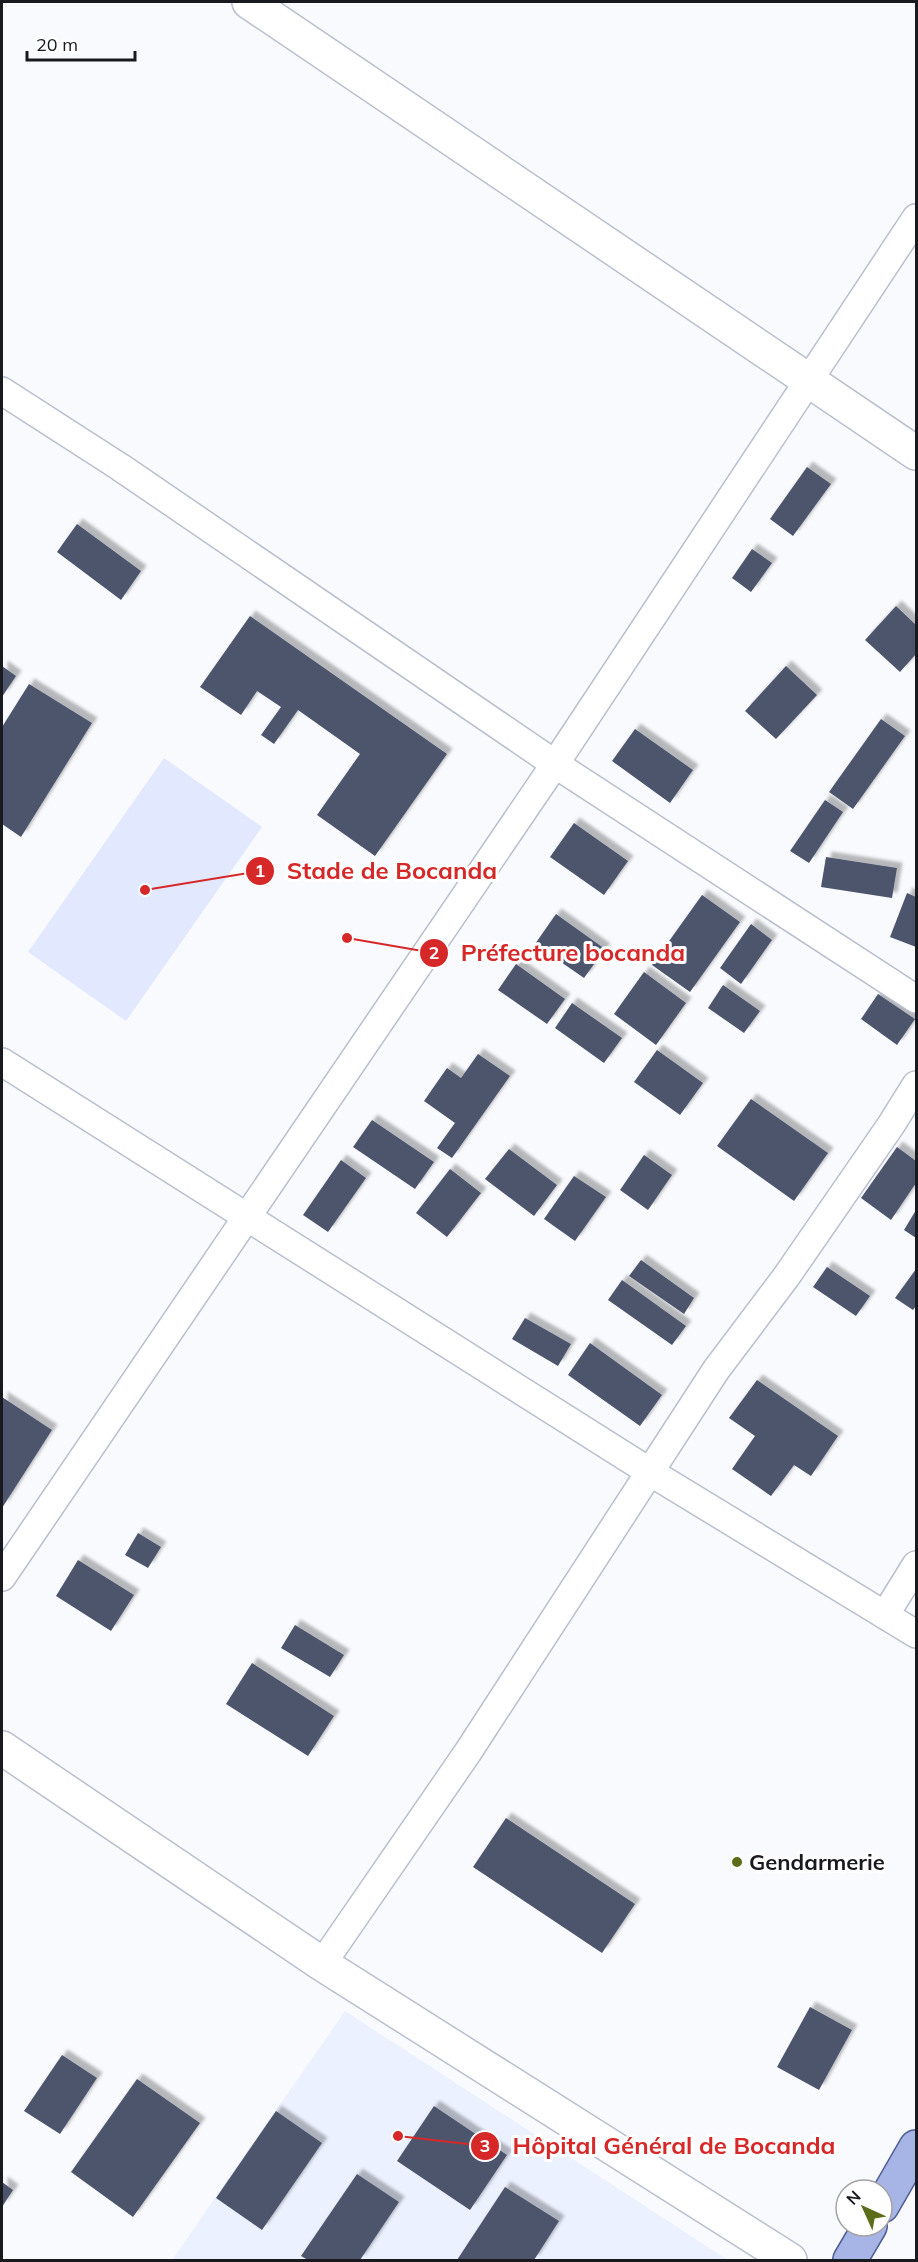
<svg xmlns="http://www.w3.org/2000/svg" width="918" height="2262" viewBox="0 0 918 2262" font-family="Mulish,sans-serif">
<defs>
<filter id="shadow"><feDropShadow dx="5.5" dy="-5.5" stdDeviation="1.5" flood-color="#0004"/></filter>
</defs>
<rect width="100%" height="100%" fill="#f8fafd"/>
<polygon fill="#ecf1ff" points="345,2011 728,2260 172,2260"/>
<polygon fill="#e2e9ff" points="164,758 262,827 126,1021 28,952"/>
<g fill="#4d556d" filter="url(#shadow)">
<polygon points="807,467 831,484 793,536 770,519"/>
<polygon points="77,524 141,571 121,600 57,552"/>
<polygon points="752,549 772,563 751,592 732,578"/>
<polygon points="896,606 916,625 916,654 900,672 865,640"/>
<polygon points="250,616 447,754 375,856 317,815 360,754 298,710 274,744 261,735 281,707 257,691 241,715 200,687"/>
<polygon points="2,666 16,676 2,697"/>
<polygon points="786,666 817,695 776,739 745,711"/>
<polygon points="29,684 92,723 21,837 2,824 2,727"/>
<polygon points="881,719 905,736 853,809 829,792"/>
<polygon points="635,729 693,770 670,803 612,761"/>
<polygon points="825,800 843,812 809,863 790,851"/>
<polygon points="574,823 628,861 604,895 550,857"/>
<polygon points="826,857 897,868 892,898 821,887"/>
<polygon points="907,893 916,897 916,947 890,937"/>
<polygon points="702,895 740,922 690,992 652,965"/>
<polygon points="556,914 605,949 584,978 535,944"/>
<polygon points="751,924 772,940 741,984 720,968"/>
<polygon points="516,964 565,999 547,1024 498,990"/>
<polygon points="644,972 686,1003 656,1045 614,1014"/>
<polygon points="723,985 760,1011 744,1033 708,1008"/>
<polygon points="878,994 915,1019 897,1045 861,1019"/>
<polygon points="572,1003 622,1038 604,1063 555,1028"/>
<polygon points="657,1050 703,1083 680,1115 634,1082"/>
<polygon points="478,1054 510,1076 452,1158 437,1148 455,1123 424,1101 447,1068 461,1078"/>
<polygon points="751,1099 828,1153 794,1201 717,1146"/>
<polygon points="372,1120 434,1162 415,1189 353,1147"/>
<polygon points="897,1147 916,1161 916,1183 891,1220 861,1198"/>
<polygon points="509,1149 557,1185 534,1216 485,1179"/>
<polygon points="644,1155 672,1175 648,1210 620,1190"/>
<polygon points="341,1160 366,1178 328,1232 303,1215"/>
<polygon points="450,1169 481,1193 447,1237 416,1213"/>
<polygon points="574,1176 606,1197 575,1241 544,1219"/>
<polygon points="916,1210 916,1238 904,1230"/>
<polygon points="641,1260 694,1298 684,1314 629,1276"/>
<polygon points="827,1267 870,1296 856,1316 813,1287"/>
<polygon points="916,1269 916,1306 913,1310 895,1298"/>
<polygon points="622,1280 686,1326 672,1345 608,1300"/>
<polygon points="525,1318 571,1344 558,1366 512,1339"/>
<polygon points="590,1343 662,1395 640,1426 568,1375"/>
<polygon points="757,1380 838,1436 811,1476 794,1465 771,1496 732,1469 755,1436 729,1418"/>
<polygon points="2,1397 52,1430 2,1508"/>
<polygon points="138,1533 161,1547 148,1568 125,1555"/>
<polygon points="78,1560 134,1595 111,1631 56,1596"/>
<polygon points="295,1625 344,1655 330,1677 281,1648"/>
<polygon points="252,1663 334,1716 308,1756 226,1704"/>
<polygon points="506,1818 635,1904 602,1953 473,1867"/>
<polygon points="810,2007 852,2030 819,2090 777,2067"/>
<polygon points="62,2055 97,2078 60,2134 24,2111"/>
<polygon points="137,2079 200,2123 133,2217 71,2172"/>
<polygon points="434,2106 507,2155 470,2210 397,2161"/>
<polygon points="276,2111 322,2143 262,2230 216,2198"/>
<polygon points="357,2174 399,2202 360,2260 308,2260 301,2256"/>
<polygon points="2,2182 13,2190 2,2207"/>
<polygon points="505,2187 559,2221 534,2260 457,2260"/>
</g>
<g fill="none" stroke-linecap="round" stroke-linejoin="round">
<g stroke="#babfcf" stroke-width="30">
<g id="street">
<polyline points="2,391 120,467 555,764 916,999"/>
<polyline points="2,1062 650,1472 916,1634"/>
<polyline points="2,1577 555,764 916,218"/>
<polyline points="885,1615 916,1565"/>
<polyline points="322,1964 468,1752 716,1370 786,1277 891,1125 916,1085"/>
</g>
</g>
<g stroke="#babfcf" stroke-width="36">
<g id="secondary">
<polyline points="249,2 916,453"/>
<polyline points="2,1748 322,1964 790,2260"/>
</g>
</g>
<g stroke="#4f5f95" stroke-width="36">
<g id="primary">
<polyline points="882,2206 916,2147"/>
<polyline points="850,2260 870,2226"/>
</g>
</g>
<use href="#street" stroke="#fff" stroke-width="27"/>
<use href="#secondary" stroke="#fff" stroke-width="33"/>
<use href="#primary" stroke="#a7b5e6" stroke-width="33"/>
</g>
<circle fill="#5c6d1a" stroke="#fff" stroke-width="2" cx="737" cy="1862" r="6"/>
<g text-anchor="middle" stroke-width="6" stroke-linejoin="round" paint-order="stroke">
<g font-size="22" font-weight="bold" fill="#181a1f" stroke="#fff" text-anchor="start">
<text x="749" y="1870">Gendarmerie</text>
</g>
</g>
<path fill="none" stroke="#d62828" stroke-width="2" d="M145 890L260 871M347 938L434 953M398 2136L485 2146"/>
<g fill="#d62828" stroke="#fff" stroke-width="2">
<circle cx="145" cy="890" r="6"/>
<circle cx="347" cy="938" r="6"/>
<circle cx="398" cy="2136" r="6"/>
<circle cx="260" cy="871" r="15"/>
<circle cx="434" cy="953" r="15"/>
<circle cx="485" cy="2146" r="15"/>
</g>
<g font-size="18" text-anchor="middle" font-weight="bold" fill="#fff">
<text x="260" y="877">1</text>
<text x="434" y="959">2</text>
<text x="485" y="2152">3</text>
</g>
<g font-size="24" text-anchor="middle" font-weight="bold" fill="#d62828" stroke="#fff" stroke-width="6" stroke-linejoin="round" paint-order="stroke">
<text x="392" y="879">Stade de Bocanda</text>
<text x="573" y="961">Préfecture bocanda</text>
<text x="674" y="2154">Hôpital Général de Bocanda</text>
</g>
<rect width="918" height="2262" fill="none" stroke="#181a1f" stroke-width="6"/>
<g transform="translate(864 2208) rotate(315)"><circle r="28" fill="#ffffff" stroke="#a3a3a5" stroke-width="1.5"/>
<path d="M0-4.5L10 22L0 15L-10 22Z" fill="#5c6d1a"/>
<text y="-9" font-size="16" font-weight="bold" text-anchor="middle" fill="#181a1f">N</text>
</g>
<path d="M27 51v9h108v-9" fill="none" stroke="#181a1f" stroke-width="3"/>
<text x="36" y="51" font-size="18" fill="#181a1f" stroke="#ffffff" stroke-width="4.5" paint-order="stroke">20 m</text>
</svg>
